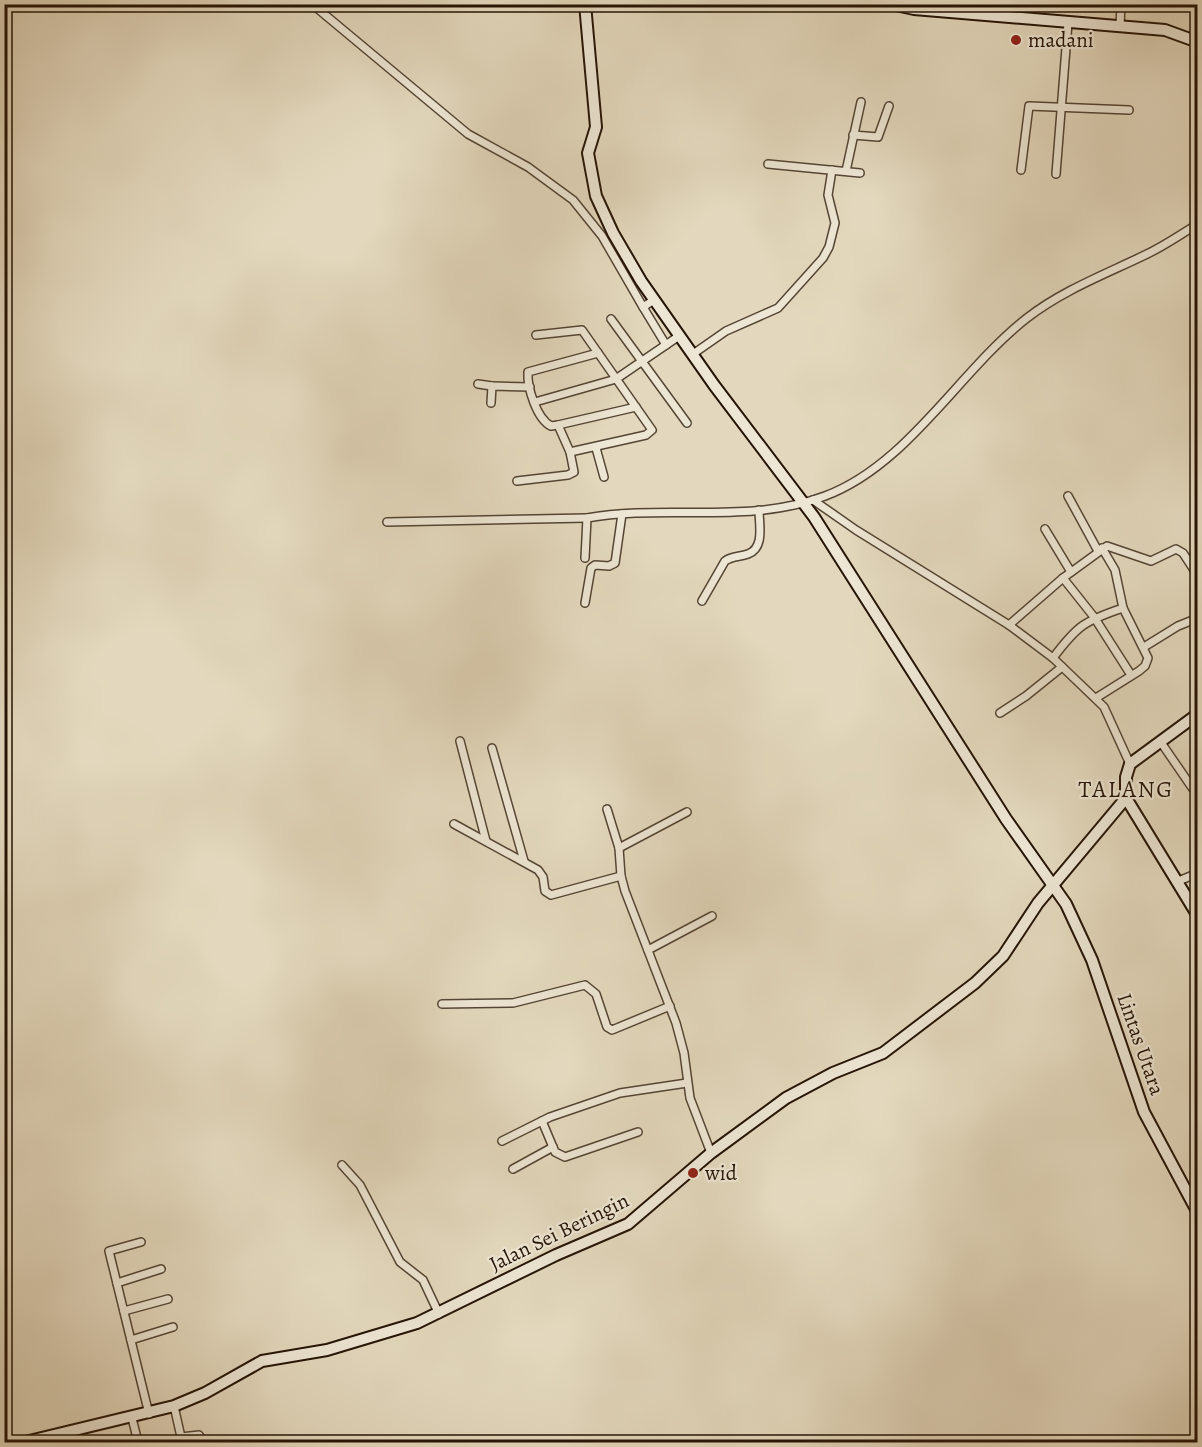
<svg xmlns="http://www.w3.org/2000/svg" width="1202" height="1447" viewBox="0 0 1202 1447" font-family="Alegreya,serif">
<rect width="100%" height="100%" fill="#e3d8bd"/>
<filter id="stains"><feTurbulence type="fractalNoise" baseFrequency=".00333" numOctaves="4"/><feColorMatrix values="0 0 0 0 .2 0 0 0 0 .09 0 0 0 0 .02 0 0 0 .5 -.17"/></filter>
<radialGradient id="worn" r=".72"><stop offset=".6" stop-color="#630" stop-opacity="0"/><stop offset="1" stop-color="#630" stop-opacity=".3"/></radialGradient>
<g fill="none" stroke-linecap="round" stroke-linejoin="round">
<g stroke="#544534" stroke-width="10">
<g id="street">
<polyline points="312,4 468,134 528,167 573,200 602,236 643,307"/>
<polyline points="1120,26 1121,4"/>
<polyline points="853,135 878,137 889,106"/>
<polyline points="768,164 860,173"/>
<polyline points="1021,170 1029,106 1129,110"/>
<polyline points="846,171 861,102"/>
<polyline points="1056,174 1068,23"/>
<polyline points="654,300 643,307 666,345"/>
<polyline points="611,319 687,423"/>
<polyline points="536,335 582,330 652,430 646,435 570,452"/>
<path d="M598 353 528 372C527 388 537 419 551 426L558 425 636 407"/>
<polyline points="693,354 726,331 778,308 823,258 829,247 835,223 828,195 832,170"/>
<polyline points="478,384 492,386"/>
<polyline points="535,402 616,379 679,336"/>
<polyline points="491,403 492,386 530,387"/>
<polyline points="596,448 604,477"/>
<polyline points="517,481 568,475 574,472 570,452 558,425"/>
<polyline points="1068,496 1098,551"/>
<polyline points="813,500 856,530 1009,625 1053,658 1104,707 1130,764"/>
<polyline points="387,522 587,518"/>
<polyline points="1045,529 1071,572"/>
<path d="M585 558 587 518C665 504 748 525 825 496 908 465 959 371 1027 318 1063 290 1106 274 1147 254 1164 246 1181 234 1198 224"/>
<polyline points="1063,578 1094,617 1131,675"/>
<path d="M702 601 725 561C732 556 740 557 748 554 765 548 759 524 759 510"/>
<polyline points="585,603 591,568 595,565 609,566 615,563 622,514"/>
<polyline points="1009,625 1063,578 1107,546 1151,561 1176,549 1183,553 1198,576"/>
<polyline points="1144,647 1178,626 1198,618"/>
<path d="M1053 658C1077 626 1084 621 1123 608"/>
<polyline points="1096,698 1139,671 1145,666 1148,658 1123,608 1115,570 1102,548"/>
<polyline points="1000,713 1026,696 1062,667"/>
<polyline points="460,741 486,841"/>
<polyline points="1160,741 1193,789"/>
<polyline points="492,748 524,861"/>
<polyline points="607,809 619,848 621,876"/>
<polyline points="454,824 538,870 543,877 545,891 551,895 621,876 625,891 676,1023 684,1053 690,1098 711,1153"/>
<polyline points="619,848 687,812"/>
<polyline points="1176,882 1198,873"/>
<polyline points="648,950 712,916"/>
<polyline points="442,1004 513,1003 585,985 596,994 607,1027 612,1030 670,1006"/>
<polyline points="542,1121 555,1152 565,1157 638,1132"/>
<polyline points="502,1141 550,1117 620,1093 687,1083"/>
<polyline points="342,1165 360,1185 400,1262 423,1280 439,1314"/>
<polyline points="513,1169 553,1147"/>
<polyline points="141,1242 109,1251 149,1414"/>
<polyline points="117,1283 161,1269"/>
<polyline points="124,1311 168,1299"/>
<polyline points="131,1340 173,1327"/>
<polyline points="174,1406 181,1437 176,1442"/>
<polyline points="132,1418 138,1442"/>
<polyline points="181,1437 199,1435 203,1442"/>
</g>
</g>
<g stroke="#251406" stroke-width="14">
<g id="secondary">
<polyline points="585,4 596,127 588,153 596,196 613,233 641,281 714,385 814,517 1006,819 1066,904 1092,960 1144,1112 1198,1213"/>
<polyline points="891,4 914,9 1165,30 1198,42"/>
<polyline points="1198,714 1130,764 1126,777 1126,798 1198,916"/>
<polyline points="25,1442 174,1406 205,1393 262,1361 327,1350 417,1323 556,1255 628,1224 711,1153 786,1098 833,1073 883,1053 975,983 1003,956 1038,903 1126,798"/>
</g>
</g>
<use href="#street" stroke="#ede6d4" stroke-width="7"/>
<use href="#secondary" stroke="#ede6d4" stroke-width="10"/>
</g>
<g fill="#8f2418" stroke="#ede6d4" stroke-width="2">
<circle cx="1016" cy="40" r="6"/>
<circle cx="693" cy="1173" r="6"/>
</g>
<g text-anchor="middle" stroke-width="4.5" stroke-linejoin="round" paint-order="stroke">
<g font-size="21" fill="#251406" stroke="#ede6d4" text-anchor="start">
<text x="1028" y="47">madani</text>
<text x="705" y="1180">wid</text>
</g>
<g font-size="21" fill="#251406" stroke="#ede6d4">
<text transform="translate(1141 1044) rotate(71)" y="7">Lintas Utara</text>
<text transform="translate(559 1232) rotate(-26)" y="7">Jalan Sei Beringin</text>
</g>
<g font-size="24" letter-spacing="1.5" fill="#251406" stroke="#ede6d4">
<text x="1126" y="797">TALANG</text>
</g>
</g>
<rect width="1202" height="1447" fill="none" stroke="#e3d8bd" stroke-width="24"/>
<rect x="6" y="6" width="1190" height="1435" fill="none" stroke="#251406" stroke-width="3"/>
<rect x="12" y="12" width="1178" height="1423" fill="none" stroke="#251406" stroke-width="1.5"/>
<rect width="100%" height="100%" filter="url(#stains)"/>
<rect width="100%" height="100%" fill="url(#worn)"/>
</svg>
